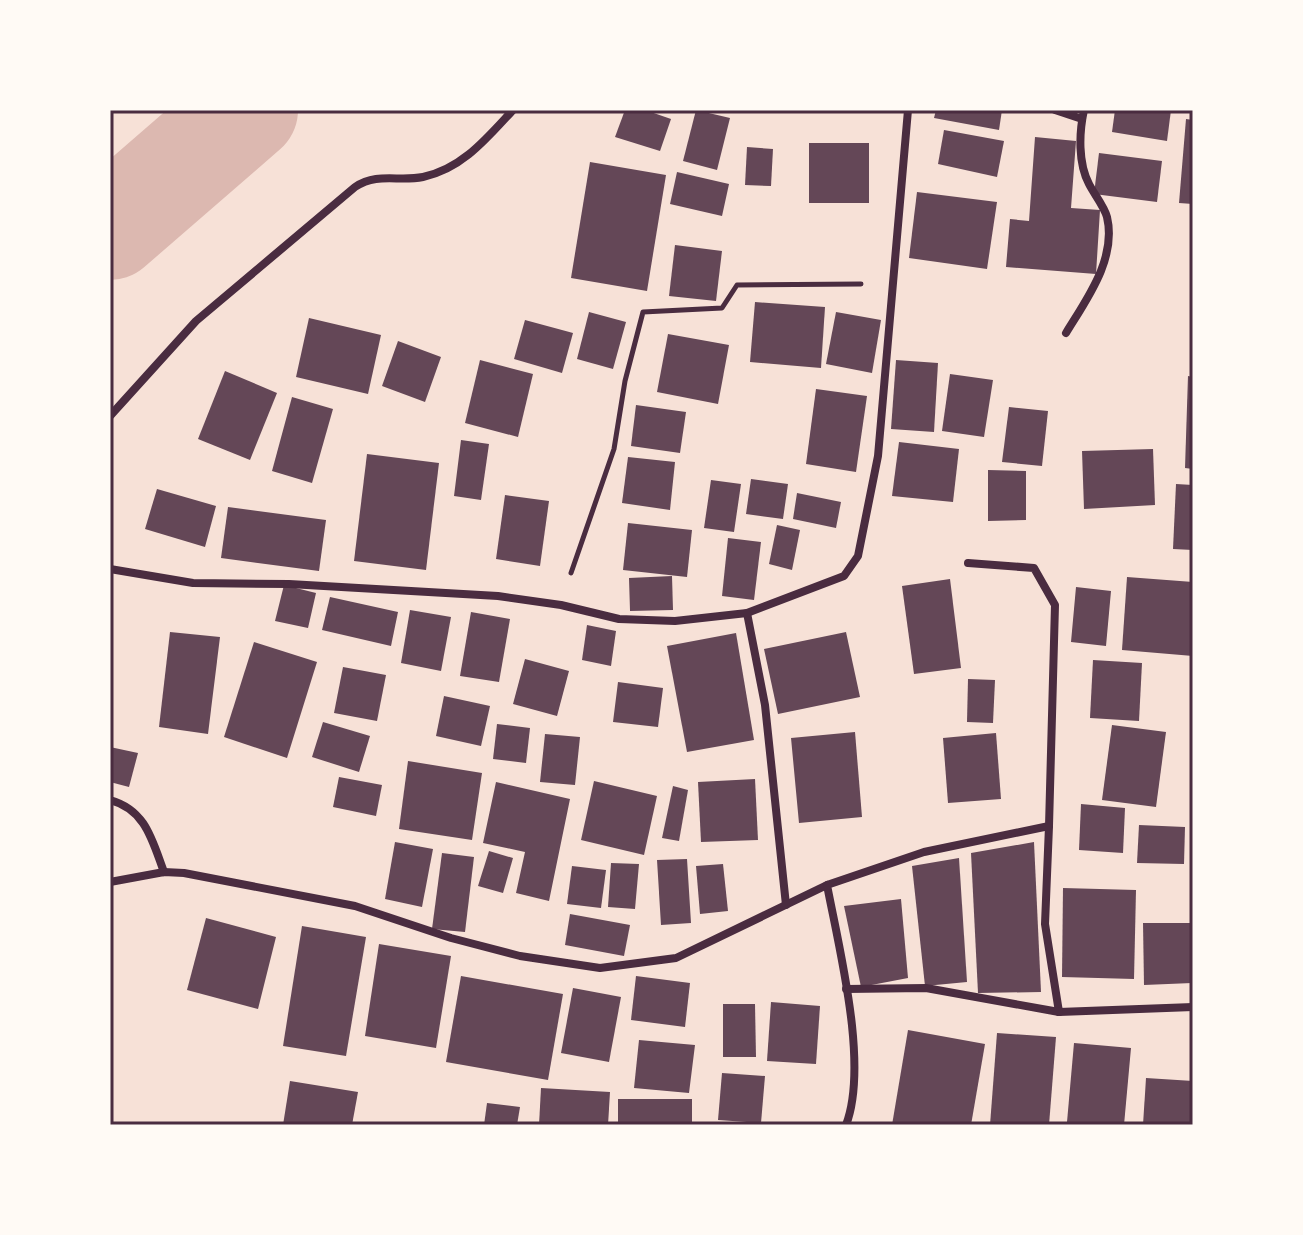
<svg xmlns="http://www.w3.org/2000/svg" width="1303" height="1235" viewBox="0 0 1303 1235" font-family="Mulish,sans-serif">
<rect width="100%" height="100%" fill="#f7e1d7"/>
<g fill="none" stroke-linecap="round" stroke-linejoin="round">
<polyline stroke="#dcb8b0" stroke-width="104" points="110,228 246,110"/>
</g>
<g fill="#644757">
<polygon points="625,110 645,110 671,119 660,151 615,137"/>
<polygon points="696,110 730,118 717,170 683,161"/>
<polygon points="936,110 1002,110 999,130 934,118"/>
<polygon points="1115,110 1171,110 1167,141 1112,132"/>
<polygon points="1186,119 1193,120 1193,204 1179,203"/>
<polygon points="944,130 1004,141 997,177 938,164"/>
<polygon points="1035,137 1076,141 1071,208 1100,210 1096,274 1006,267 1010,219 1029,221"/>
<rect x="809" y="143" width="60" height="60"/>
<polygon points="747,147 773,149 771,186 745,185"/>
<polygon points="1099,153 1162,161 1157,202 1094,194"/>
<polygon points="590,162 666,175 647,291 571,278"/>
<polygon points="677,172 729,184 722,216 670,204"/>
<polygon points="917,192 997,202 987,269 909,258"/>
<polygon points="675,245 722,251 716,301 669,296"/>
<polygon points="755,302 825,307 821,368 750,362"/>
<polygon points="589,312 626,322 613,369 577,359"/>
<polygon points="836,312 881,320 872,373 826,364"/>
<polygon points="309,318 381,335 368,394 296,377"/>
<polygon points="525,320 573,333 562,373 514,359"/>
<polygon points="668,334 729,345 718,404 657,392"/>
<polygon points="398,341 441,357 425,402 382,386"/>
<polygon points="480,360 533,374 518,437 465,423"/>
<polygon points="896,360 938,363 934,432 891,429"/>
<polygon points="225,371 277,393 250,460 198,439"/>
<polygon points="950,374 993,380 984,437 942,431"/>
<polygon points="1188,376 1193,377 1193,469 1185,468"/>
<polygon points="816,389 867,396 856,472 806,464"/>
<polygon points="292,397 333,409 312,483 272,471"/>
<polygon points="636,405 686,412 680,453 631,446"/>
<polygon points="1009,407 1048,411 1042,466 1002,462"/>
<polygon points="461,440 489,444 481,500 454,496"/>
<polygon points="899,442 959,449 953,502 892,496"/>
<polygon points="1153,449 1155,505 1084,509 1082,451"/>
<polygon points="367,454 439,463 426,570 354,561"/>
<polygon points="628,457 675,462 670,510 622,503"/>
<polygon points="988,470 1026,471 1026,520 988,521"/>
<polygon points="751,479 788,484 783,519 746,514"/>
<polygon points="711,480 741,484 734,532 704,528"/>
<polygon points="1176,484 1193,485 1193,550 1173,549"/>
<polygon points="157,489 216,506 205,547 145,529"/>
<polygon points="797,493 841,502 836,528 793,519"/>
<polygon points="505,495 549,501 540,566 496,559"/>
<polygon points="228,507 326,520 319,571 221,558"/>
<polygon points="628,523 692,530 687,577 623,570"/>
<polygon points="777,525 800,530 792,570 769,564"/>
<polygon points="728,538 761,542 754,600 722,596"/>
<polygon points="672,576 673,610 630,611 629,578"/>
<polygon points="1127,577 1193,582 1193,656 1122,650"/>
<polygon points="950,579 961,668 914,674 902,586"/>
<polygon points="284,585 316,593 308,628 275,621"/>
<polygon points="1076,587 1111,591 1106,646 1071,642"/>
<polygon points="330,597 398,612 391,646 322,630"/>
<polygon points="410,610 451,617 441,671 401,663"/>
<polygon points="471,612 510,619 499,682 460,676"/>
<polygon points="587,625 616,631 611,666 582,660"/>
<polygon points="170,632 220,637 208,734 159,727"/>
<polygon points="846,632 860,697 778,714 764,649"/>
<polygon points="736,633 754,740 687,752 667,646"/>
<polygon points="254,642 317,662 287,758 224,737"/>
<polygon points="525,659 569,671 557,716 513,704"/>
<polygon points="1093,660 1142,663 1139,721 1090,718"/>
<polygon points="343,667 386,675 377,721 334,713"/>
<polygon points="968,679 995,680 993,723 967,722"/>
<polygon points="618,682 663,688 658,727 613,722"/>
<polygon points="444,696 490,706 481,746 436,736"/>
<polygon points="323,722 370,736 359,772 312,757"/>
<polygon points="497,724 530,728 526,763 493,759"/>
<polygon points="1112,725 1166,732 1156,807 1102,800"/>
<polygon points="855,732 862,817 799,823 791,738"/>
<polygon points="996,733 1001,799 948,803 943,738"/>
<polygon points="545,734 580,737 575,785 540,782"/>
<polygon points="110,747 138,753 129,787 110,782"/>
<polygon points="408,761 482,773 472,840 399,829"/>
<polygon points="339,777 382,785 376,816 333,807"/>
<polygon points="755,779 758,840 701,842 698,782"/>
<polygon points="594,781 657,796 644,855 581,840"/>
<polygon points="496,782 570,799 549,901 516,893 525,852 483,843"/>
<polygon points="673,786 688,790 679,841 662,838"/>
<polygon points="1081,804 1125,808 1123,853 1079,850"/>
<polygon points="1139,825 1185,827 1184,864 1137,863"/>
<polygon points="395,842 433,849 422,907 385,899"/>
<polygon points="1034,842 1041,992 978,993 971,853"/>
<polygon points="489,851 513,858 503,893 478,886"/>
<polygon points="442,853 474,857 465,932 432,929"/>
<polygon points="959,858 967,982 925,986 912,866"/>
<polygon points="687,859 691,923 661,925 657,860"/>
<polygon points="611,863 639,864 635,909 608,907"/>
<polygon points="723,864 728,911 700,914 696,866"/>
<polygon points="572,866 606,870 601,908 567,904"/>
<polygon points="1063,888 1136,890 1134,979 1062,977"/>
<polygon points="901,899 908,978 861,987 844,906"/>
<polygon points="570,914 630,925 624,956 565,945"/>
<polygon points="206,918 276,937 258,1009 187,990"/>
<polygon points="1143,923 1191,923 1192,983 1144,985"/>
<polygon points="302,926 366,937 346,1056 283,1046"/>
<polygon points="379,944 451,956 436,1048 365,1036"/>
<polygon points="461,976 563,994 548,1080 446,1062"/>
<polygon points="636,976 690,983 685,1027 631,1020"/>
<polygon points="573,988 621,997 609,1062 561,1053"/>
<polygon points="771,1002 820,1006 816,1064 767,1061"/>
<polygon points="723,1004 755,1004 756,1057 723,1057"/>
<polygon points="908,1030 985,1044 971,1125 892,1125"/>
<polygon points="997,1033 1056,1037 1049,1125 990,1125"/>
<polygon points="639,1040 695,1045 689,1093 634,1088"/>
<polygon points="1074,1043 1131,1048 1124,1125 1067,1122"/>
<polygon points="722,1073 765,1076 761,1123 718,1120"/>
<polygon points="1146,1078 1193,1081 1193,1125 1143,1125"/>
<polygon points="290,1081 358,1092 352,1125 283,1125"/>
<polygon points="541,1088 610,1092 608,1125 539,1125"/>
<rect x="618" y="1099" width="74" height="26"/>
<polygon points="487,1103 520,1107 517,1125 484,1125"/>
</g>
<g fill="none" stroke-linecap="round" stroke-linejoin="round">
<polyline stroke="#4a2c40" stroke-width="5" points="571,573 614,449 625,381 643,312 722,308 737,285 861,284"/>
<g stroke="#4a2c40" stroke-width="8">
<polyline points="1055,110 1082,119"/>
<path d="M1066 333C1086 300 1117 259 1107 217 1104 206 1094 194 1089 184 1078 163 1079 133 1084 110"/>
<path d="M110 416 196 321 355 187C378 172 398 182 423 177 462 169 487 138 513 110"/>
<polyline points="110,569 193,583 289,584 498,596 561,605 619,619 675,621 747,613 844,576 858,556 878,456 908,110"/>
<polyline points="747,613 765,705 786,905"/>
<path d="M110 800C146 810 152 840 164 872"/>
<polyline points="1049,826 1045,924 1059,1012 1193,1007"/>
<polyline points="110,882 164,872 184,873 355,906 451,938 520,956 600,968 676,958 827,885"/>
<polyline points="846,989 926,988 1059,1012"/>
<path d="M846 1125C869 1065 839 948 827 885L924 852 1049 826 1055 605 1034 568 968 563"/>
</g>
</g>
<rect width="1303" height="1235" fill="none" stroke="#fffaf5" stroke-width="224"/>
<rect x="112" y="112" width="1079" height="1011" fill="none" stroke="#4a2c40" stroke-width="3"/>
</svg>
